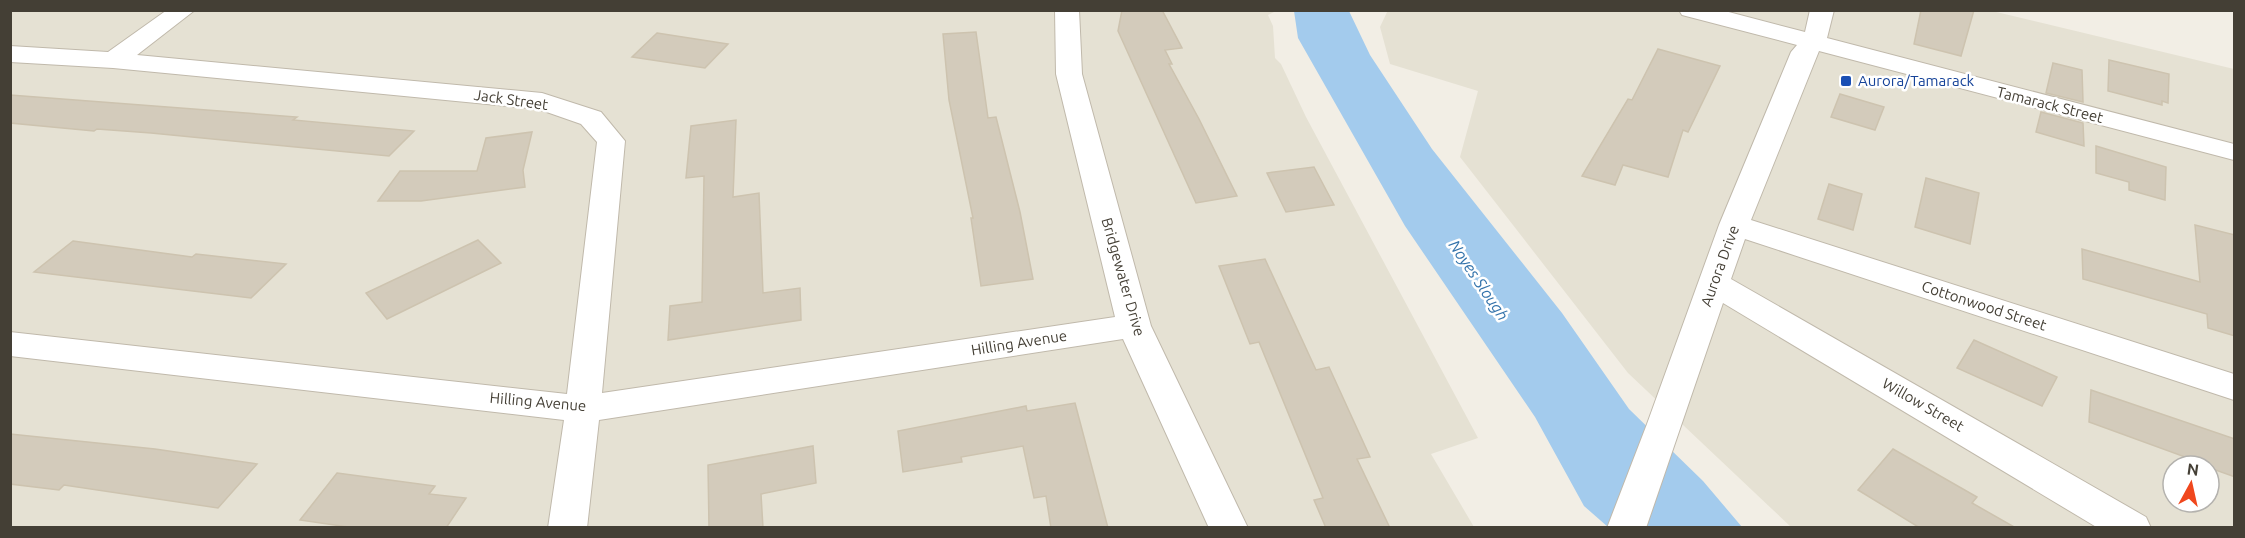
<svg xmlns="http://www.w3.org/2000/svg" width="2245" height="538" viewBox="0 0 2245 538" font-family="Ubuntu,sans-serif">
<rect width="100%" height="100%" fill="#f2eee5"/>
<g fill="#e5e1d3" fill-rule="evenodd">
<path d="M1388 10H1988L2234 69V527H1791L1628 373 1460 157 1478 91 1390 64 1380 27ZM2173 466H2209V502H2173Z"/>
<polygon points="10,11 1276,11 1268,15 1273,26 1275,58 1281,64 1306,117 1478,438 1431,454 1474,527 11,527"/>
</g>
<polygon fill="#a3cbed" points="1294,11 1349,11 1370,55 1432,149 1562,313 1629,409 1703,481 1742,527 1608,527 1584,506 1535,417 1405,226 1298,38"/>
<g fill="#d3cbbb" stroke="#cdc3af" stroke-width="1.5">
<polygon points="1122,10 1162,10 1182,48 1165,50 1172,64 1169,64 1199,119 1237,196 1196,203 1118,31"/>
<polygon points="1921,10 1974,10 1961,56 1914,44"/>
<polygon points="976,32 988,118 996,117 1020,212 1033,279 981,286 971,218 973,218 949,100 943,34"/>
<polygon points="657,33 728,44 705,68 632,57"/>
<polygon points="1658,49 1720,66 1688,132 1683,130 1668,177 1623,165 1615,185 1582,176 1628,99 1632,100"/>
<polygon points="2109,60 2169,74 2168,103 2162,101 2162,105 2108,91"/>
<polygon points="2053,63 2082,70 2083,102 2046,93"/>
<polygon points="1840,94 1884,107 1875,130 1831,117"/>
<polygon points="10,95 297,117 293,120 414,131 389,156 151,133 97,129 94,131 10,123"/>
<polygon points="2041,112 2083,123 2084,146 2036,132"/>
<polygon points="736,120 733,197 759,193 763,293 800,288 801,320 668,340 670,306 702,302 704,176 686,178 691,126"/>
<polygon points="532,132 523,170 525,187 421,201 378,201 400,171 477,171 486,138"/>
<polygon points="2096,146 2166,167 2165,200 2129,190 2129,182 2096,173"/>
<polygon points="1314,167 1334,205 1286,212 1267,173"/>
<polygon points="1926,178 1979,193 1970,244 1915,227"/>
<polygon points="1829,184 1862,194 1853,230 1818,219"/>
<polygon points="2195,225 2235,235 2235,336 2208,328 2207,314 2083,279 2082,249 2200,282"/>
<polygon points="478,240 501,263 387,319 366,293"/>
<polygon points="73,241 192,257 196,254 286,264 251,298 34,272"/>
<polygon points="1265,259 1316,370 1329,367 1370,457 1357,459 1390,528 1326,528 1314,500 1323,498 1259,342 1250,344 1219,266"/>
<polygon points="1974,340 2057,377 2042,406 1957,368"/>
<polygon points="2091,390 2235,439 2235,477 2210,468 2210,466 2089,422"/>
<polygon points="1075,403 1108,528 1051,528 1046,496 1034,498 1023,446 961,457 962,462 903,472 898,431 1026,406 1027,411"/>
<polygon points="10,434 155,449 257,464 218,508 64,485 59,490 10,484"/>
<polygon points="813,446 816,483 761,494 763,528 709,528 708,465"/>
<polygon points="1893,449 1977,497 1972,503 2016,528 1920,528 1858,490"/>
<polygon points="337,473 435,486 429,494 466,498 446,528 355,528 300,520"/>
</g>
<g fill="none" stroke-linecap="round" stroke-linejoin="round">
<g stroke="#c0b9ab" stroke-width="2">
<g id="minor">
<polygon points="167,10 195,10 137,55 542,93 601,112 625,141 602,393 1115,317 1056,74 1055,10 1079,10 1082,74 1151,326 1248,528 1209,528 1123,339 599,420 587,528 548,528 564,420 10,356 10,332 567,394 597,142 581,124 538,109 113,68 10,62 10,46 108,52"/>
<polygon points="1679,10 1721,10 1805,32 1810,10 1834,10 1827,38 2234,144 2234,160 1819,51 1751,220 2234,374 2234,400 1745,239 1731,279 2146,517 2151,528 2098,528 1723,303 1646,528 1607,528 1647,424 1719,225 1791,52 1797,45 1682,15"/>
</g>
</g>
<use href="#minor" fill="#fff" fill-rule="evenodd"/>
</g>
<rect fill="#1a4fb4" stroke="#fff" stroke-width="2" x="1840" y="75" width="12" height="12" rx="3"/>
<g text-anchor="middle" stroke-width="5" stroke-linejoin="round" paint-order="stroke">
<g font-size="15" fill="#164399" stroke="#fff" text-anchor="start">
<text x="1858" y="86">Aurora/Tamarack</text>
</g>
<g font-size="15" fill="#443f35" stroke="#fff">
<text transform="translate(511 100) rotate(8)" y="5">Jack Street</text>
<text transform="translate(2050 105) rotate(14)" y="5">Tamarack Street</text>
<text transform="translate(1720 266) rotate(-70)" y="5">Aurora Drive</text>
<text transform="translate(1123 277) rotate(74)" y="5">Bridgewater Drive</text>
<text transform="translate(1984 306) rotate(18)" y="5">Cottonwood Street</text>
<text transform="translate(1019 343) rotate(-9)" y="5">Hilling Avenue</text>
<text transform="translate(538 402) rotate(5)" y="5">Hilling Avenue</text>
<text transform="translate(1923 405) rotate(30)" y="5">Willow Street</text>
</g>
<g font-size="16" font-style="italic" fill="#3373ab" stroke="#fff">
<text transform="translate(1479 280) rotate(56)" y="6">Noyes Slough</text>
</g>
</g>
<rect width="2245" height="538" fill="none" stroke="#443f35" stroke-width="24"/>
<g transform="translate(2191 484) rotate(8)"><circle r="28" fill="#ffffff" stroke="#b4b2ae" stroke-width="1.5"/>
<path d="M0-4.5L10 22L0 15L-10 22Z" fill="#f0471d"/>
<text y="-9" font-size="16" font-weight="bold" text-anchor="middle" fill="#443f35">N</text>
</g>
</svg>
